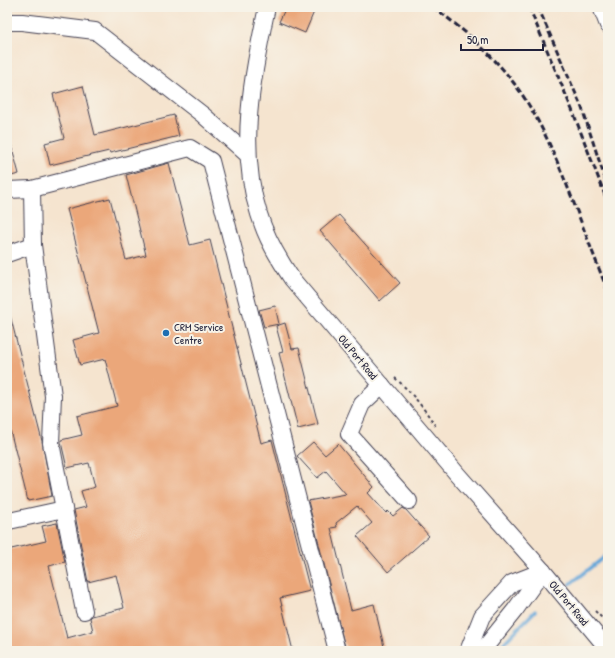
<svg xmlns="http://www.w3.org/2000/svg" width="615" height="658" viewBox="0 0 615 658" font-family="'Patrick Hand',sans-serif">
<rect width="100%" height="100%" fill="#f7f3e8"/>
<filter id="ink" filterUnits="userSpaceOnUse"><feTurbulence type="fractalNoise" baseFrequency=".025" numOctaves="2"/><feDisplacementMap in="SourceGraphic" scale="8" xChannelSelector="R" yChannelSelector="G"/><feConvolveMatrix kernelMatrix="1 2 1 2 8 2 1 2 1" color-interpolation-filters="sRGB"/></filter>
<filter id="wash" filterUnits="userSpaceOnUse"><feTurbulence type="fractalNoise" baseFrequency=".012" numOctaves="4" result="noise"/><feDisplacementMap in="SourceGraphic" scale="16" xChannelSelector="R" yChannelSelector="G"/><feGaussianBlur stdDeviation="0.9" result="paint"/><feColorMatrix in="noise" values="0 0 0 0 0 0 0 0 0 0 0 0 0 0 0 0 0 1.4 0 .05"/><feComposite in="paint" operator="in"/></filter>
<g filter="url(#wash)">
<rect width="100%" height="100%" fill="#f5e4cf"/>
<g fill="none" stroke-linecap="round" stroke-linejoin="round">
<g stroke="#66a7d9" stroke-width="3.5">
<polyline points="570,584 608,554"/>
<polyline points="496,651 535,611"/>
</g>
</g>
<g id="blocks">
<g fill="#eba77a">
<polygon points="286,7 316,7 305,33 279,22"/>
<polygon points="83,86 95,135 174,115 179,136 110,153 109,151 50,165 45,143 64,138 53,94"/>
<polygon points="7,140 10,140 19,174 7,177"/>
<polygon points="169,163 190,245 210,240 261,443 272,440 310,591 280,598 293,651 7,651 7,550 46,541 42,526 57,523 65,562 49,566 67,638 93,631 90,618 92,616 124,608 116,575 88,582 74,510 86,507 81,491 95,487 89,463 67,468 61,442 61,440 82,435 77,416 117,406 105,359 80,365 73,340 99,333 67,209 110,198 126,260 146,255 126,175"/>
<polygon points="339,215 400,283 380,301 320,231"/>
<polygon points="275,306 279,324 264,327 259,310"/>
<polygon points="10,315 42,441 52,496 28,501 7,418 7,316"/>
<polygon points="285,323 292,349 299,348 318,424 298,429 279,353 283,352 276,326"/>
<polygon points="313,442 325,455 338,444 374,487 368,493 386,513 388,511 393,516 403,508 406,510 429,536 388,572 357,536 372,523 357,506 336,523 337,527 331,528 351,610 374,604 385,651 346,651 308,501 346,494 326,471 317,478 297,456"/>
</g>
</g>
</g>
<g filter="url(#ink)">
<use href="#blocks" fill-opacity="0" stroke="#423f51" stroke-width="1"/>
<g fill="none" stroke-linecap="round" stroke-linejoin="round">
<g stroke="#423f51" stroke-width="18">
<g id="minor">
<path d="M267 7C253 74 237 147 259 214 266 238 278 258 292 279L458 475 543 571 608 649"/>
<polyline points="601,7 608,25"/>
<polyline points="7,22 22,22 95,31 203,115 248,155"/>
<polyline points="7,190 32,189"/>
<polyline points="7,254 33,245"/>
<polyline points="382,385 362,404 349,434 409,501"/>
<polyline points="9,521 64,509"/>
<polyline points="84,611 51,443 53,396 33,245 32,189 190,148 211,161 337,651"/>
<polyline points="468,651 482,616 512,583 543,571"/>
<polyline points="482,651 515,610 543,571"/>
</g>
</g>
<g stroke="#423f51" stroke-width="2" stroke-dasharray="3 3" stroke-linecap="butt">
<path d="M395 378C411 392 425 409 436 427"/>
<polyline points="595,611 608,624"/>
</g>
<use href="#minor" stroke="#fff" stroke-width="16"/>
<g stroke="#22223b" stroke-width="3" stroke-dasharray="6 3" stroke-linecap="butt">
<path d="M433 7C462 28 491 53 513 82 540 117 556 158 572 198 584 230 596 261 608 292"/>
<polyline points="529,7 573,112 608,203"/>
<polyline points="538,7 582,108 608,188"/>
</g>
</g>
</g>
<circle fill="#1f6fb2" stroke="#f7f3e8" stroke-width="1.5" cx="166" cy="333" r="4"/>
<g text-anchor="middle" stroke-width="4" stroke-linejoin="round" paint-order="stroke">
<g font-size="11" fill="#22223b" stroke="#f7f3e8" text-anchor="start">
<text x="174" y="331">CRM Service<tspan x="174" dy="13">Centre</tspan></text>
</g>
<g font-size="11" fill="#22223b" stroke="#f7f3e8">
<text transform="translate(358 357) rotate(50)" y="4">Old Port Road</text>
<text transform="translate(569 603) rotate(50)" y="4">Old Port Road</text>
</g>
</g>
<rect width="615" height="658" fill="none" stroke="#f7f3e8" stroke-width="24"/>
<path d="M461 44v6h82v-6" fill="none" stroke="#22223b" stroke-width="2"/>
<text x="467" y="44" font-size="12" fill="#22223b" stroke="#f7f3e8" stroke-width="3" paint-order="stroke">50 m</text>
</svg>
